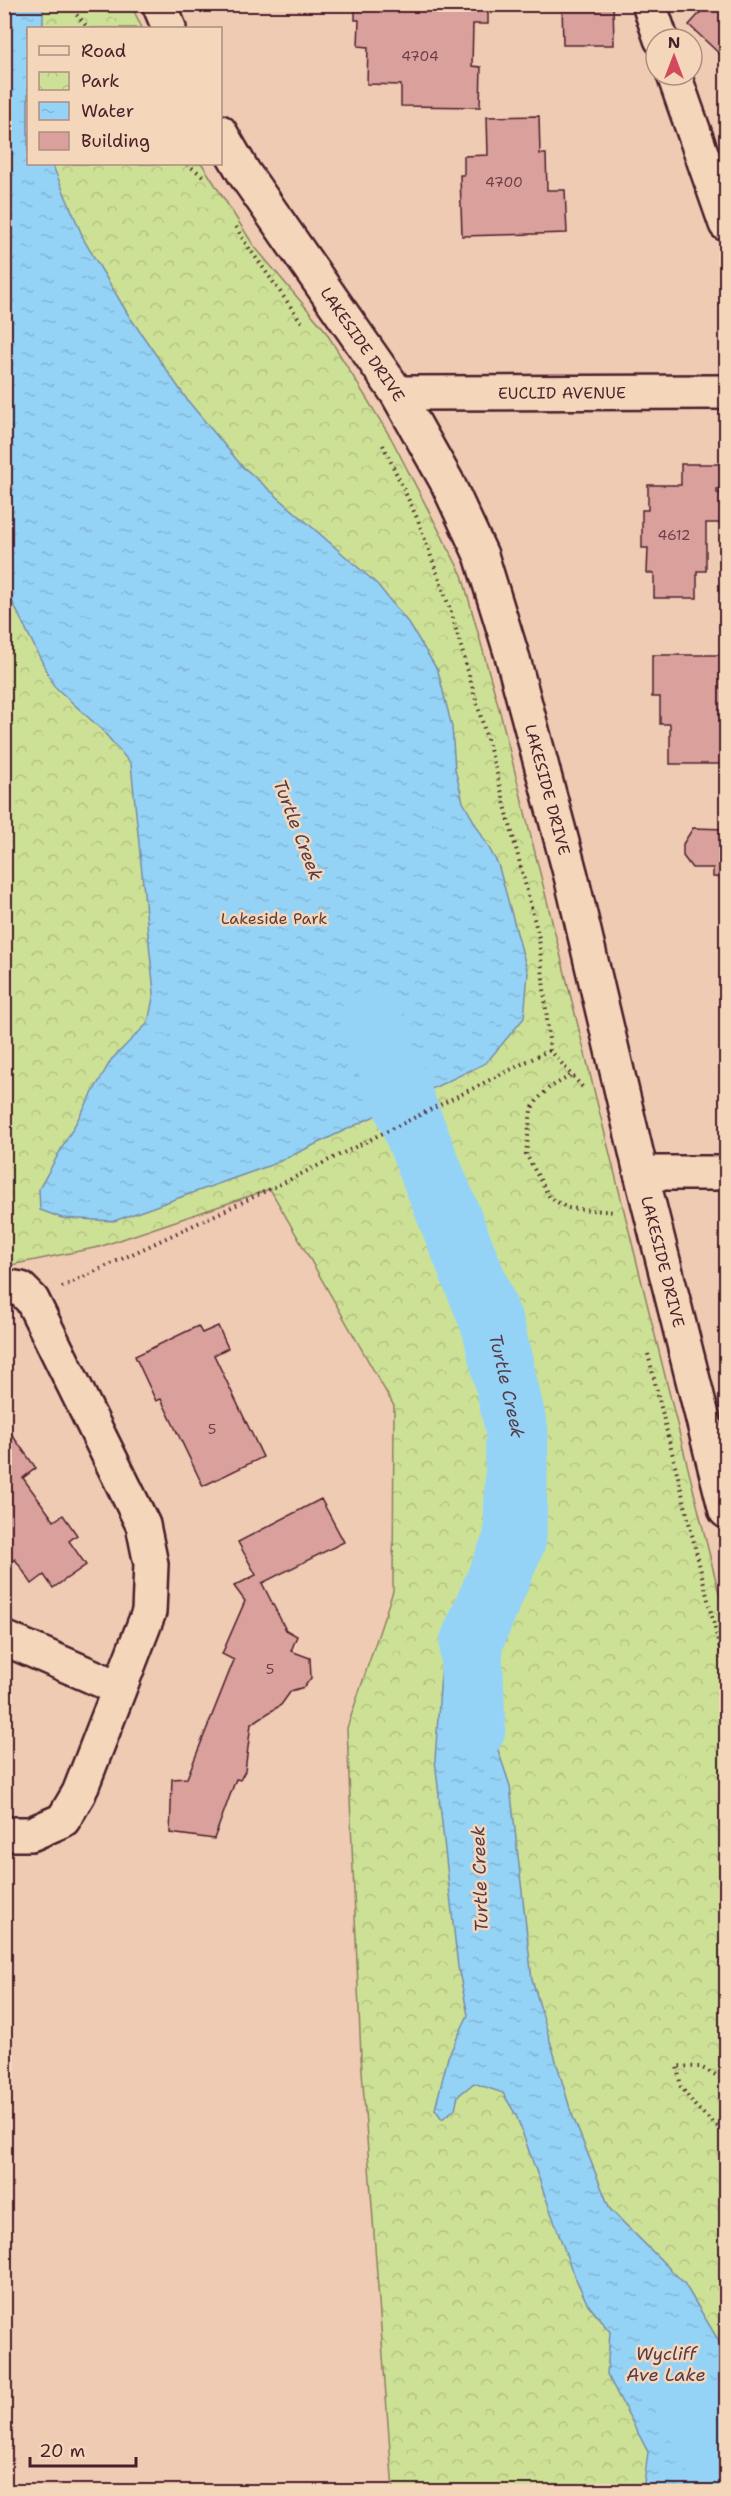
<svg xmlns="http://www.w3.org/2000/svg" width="731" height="2496" viewBox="0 0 731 2496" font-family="'Shantell Sans',sans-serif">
<defs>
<pattern id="park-crowns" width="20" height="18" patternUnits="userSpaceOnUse" patternTransform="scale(1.5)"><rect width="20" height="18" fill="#cde196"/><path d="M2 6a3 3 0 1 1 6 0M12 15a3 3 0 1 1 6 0" fill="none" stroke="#b2c181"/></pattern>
<pattern id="water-ripples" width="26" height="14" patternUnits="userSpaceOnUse" patternTransform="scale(1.5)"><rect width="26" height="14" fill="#95d3f6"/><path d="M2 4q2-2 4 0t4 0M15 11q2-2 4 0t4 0" fill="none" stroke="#82b5d3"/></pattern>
</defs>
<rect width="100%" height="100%" fill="#efcbb4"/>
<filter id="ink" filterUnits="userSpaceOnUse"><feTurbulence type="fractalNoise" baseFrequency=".0167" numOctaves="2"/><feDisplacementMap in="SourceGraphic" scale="12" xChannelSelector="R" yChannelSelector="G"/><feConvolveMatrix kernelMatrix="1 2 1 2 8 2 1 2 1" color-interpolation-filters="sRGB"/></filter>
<g filter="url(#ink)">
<polygon fill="url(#park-crowns)" stroke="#8c8060" stroke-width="1.5" points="4,5 131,5 142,28 28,28 28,164 202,164 254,246 324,329 391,438 462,575 500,712 726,1621 726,2491 393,2491 361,2057 347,1728 393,1591 394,1406 270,1189 99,1247 11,1265 5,1264"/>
<g fill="url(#water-ripples)" stroke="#778ba5" stroke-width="1.5">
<polygon points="5,4 43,5 43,28 28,28 28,164 53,164 55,171 85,242 129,316 188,401 241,465 377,584 410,625 438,671 452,727 455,769 463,802 498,864 528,973 524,1018 486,1063 274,1164 114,1221 62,1218 40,1210 39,1189 111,1060 148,1023 154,993 131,764 102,730 54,686 5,587"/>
<polygon points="445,1643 471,1643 490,1672 497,1701 497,1747 510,1786 532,1979 571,2112 610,2209 684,2283 723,2348 723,2381 697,2491 643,2491 648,2452 607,2374 610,2332 587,2303 571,2268 516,2115 503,2093 474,2083 458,2096 455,2109 442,2119 435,2109 448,2057 468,2015 458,1967 435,1760 442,1659"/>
</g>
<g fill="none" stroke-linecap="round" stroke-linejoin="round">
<g stroke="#95d3f6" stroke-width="63">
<path id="s1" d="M371 1021 493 1326 517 1431 515 1539 471 1643 474 1729"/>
<polyline points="667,2365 726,2478"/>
</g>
</g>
<g fill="#daa09c" stroke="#4a1f2b" stroke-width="1.5">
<polygon points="355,4 488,4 488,24 473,24 472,66 481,67 480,107 401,106 401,85 367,84 368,47 358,46 359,20 355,20"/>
<polygon points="562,4 613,4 614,45 563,45"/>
<polygon points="708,4 726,4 726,60 689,25"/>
<polygon points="539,116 540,154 546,154 547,190 565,190 567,233 462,236 460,175 464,175 464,156 488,155 487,117"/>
<polygon points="681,464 721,464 721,489 717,489 717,493 726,493 726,523 706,523 706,571 697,571 697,598 654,598 654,573 647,573 648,548 642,548 642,510 648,510 648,485 681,485"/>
<polygon points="652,655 726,655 726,764 670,764 670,724 660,724 660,697 652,697"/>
<polygon points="693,828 726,829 726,878 713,877 713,868 692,868 683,856 683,844"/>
<polygon points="198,1326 202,1333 218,1326 228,1348 214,1355 263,1457 203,1486 161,1399 156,1401 135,1356"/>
<polygon points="12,1435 36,1468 23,1478 54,1521 63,1515 77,1535 69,1541 86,1565 53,1588 44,1575 32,1584 15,1559 4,1567 4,1441"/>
<polygon points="321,1499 344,1542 262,1583 286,1630 297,1636 291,1651 310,1658 311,1678 304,1687 291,1691 281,1705 251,1724 245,1771 240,1780 236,1779 214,1839 170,1833 172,1779 187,1778 234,1660 222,1654 245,1601 234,1586 256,1575 238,1542"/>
</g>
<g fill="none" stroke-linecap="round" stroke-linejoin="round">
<g stroke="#4a1f2b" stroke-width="38">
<g id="minor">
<polyline points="159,4 169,28"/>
<polyline points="649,4 661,39"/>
<polyline points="674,75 726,224"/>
<path id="s2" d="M220 132 244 173 397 393 447 482 481 555 513 659 571 876 641 1173 726 1511"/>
<path id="s3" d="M397 393 726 392"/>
<polyline points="641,1173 726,1173"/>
<polyline points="4,1286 21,1289 32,1300 143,1525 151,1564 149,1612 79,1793 63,1820 31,1834 4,1834"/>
<polyline points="4,1638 119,1688"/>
</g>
</g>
<g stroke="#4a1f2b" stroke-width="4" stroke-dasharray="1.5 4.5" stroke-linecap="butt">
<polyline points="72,4 75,13 88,28"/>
<polyline points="187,164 203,176"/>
<polyline points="236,227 244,241 303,324"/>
<polyline points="383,445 418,520 452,615 497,774 539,938 550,1050 584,1089"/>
<polyline points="570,1076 549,1088 538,1099 531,1110 526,1154 550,1198 568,1208 616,1212"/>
<polyline points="62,1287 283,1183 550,1050"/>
<polyline points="648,1354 726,1674"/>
<polyline points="726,1926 724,1931 726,1953"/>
<polyline points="726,2080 700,2067 677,2066 681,2087 696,2107 726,2134"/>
</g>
<use href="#minor" stroke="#f4d6ba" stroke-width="33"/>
</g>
</g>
<g text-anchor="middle" stroke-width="5" stroke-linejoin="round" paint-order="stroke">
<g font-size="14" fill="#6e3f47">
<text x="420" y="61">4704</text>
<text x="504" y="187">4700</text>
<text x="674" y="540">4612</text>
<text x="212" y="1434">5</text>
<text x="270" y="1674">5</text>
</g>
<g font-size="16" fill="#4a1f2b" stroke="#f4d6ba">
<text dy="6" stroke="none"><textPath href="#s2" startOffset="256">LAKESIDE DRIVE</textPath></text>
<text dy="6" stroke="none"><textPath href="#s3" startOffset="165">EUCLID AVENUE</textPath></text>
<text dy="6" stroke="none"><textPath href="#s2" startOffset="742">LAKESIDE DRIVE</textPath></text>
<text dy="6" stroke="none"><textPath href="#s2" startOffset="1228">LAKESIDE DRIVE</textPath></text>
</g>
<g font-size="16" fill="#5e3c3b" stroke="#f4d6ba">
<text x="274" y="924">Lakeside Park</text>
</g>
<g font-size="18" font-style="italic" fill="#553a49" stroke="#f4d6ba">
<text transform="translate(298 830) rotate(69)" y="6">Turtle Creek</text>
<text dy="6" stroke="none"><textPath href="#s1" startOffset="390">Turtle Creek</textPath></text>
<text transform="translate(480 1879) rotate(-92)" y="6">Turtle Creek</text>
<text x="666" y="2360">Wycliff<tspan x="666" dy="21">Ave Lake</tspan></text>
</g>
</g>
<rect width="731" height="2496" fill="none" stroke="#f4d6ba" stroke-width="24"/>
<rect x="12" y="12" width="707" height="2472" fill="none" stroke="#4a1f2b" stroke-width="2" filter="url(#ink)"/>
<rect x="27" y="27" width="195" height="138" fill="#f4d6ba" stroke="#b08d81" stroke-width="1.5"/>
<rect x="39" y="46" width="30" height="9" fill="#f4d6ba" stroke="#b08d81" stroke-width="1.5"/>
<text x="81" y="57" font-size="18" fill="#4a1f2b">Road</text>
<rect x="39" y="72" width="30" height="18" fill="url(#park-crowns)" stroke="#b08d81" stroke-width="1.5"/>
<text x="81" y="87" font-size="18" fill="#4a1f2b">Park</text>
<rect x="39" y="102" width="30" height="18" fill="url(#water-ripples)" stroke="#b08d81" stroke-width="1.5"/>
<text x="81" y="117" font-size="18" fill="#4a1f2b">Water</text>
<rect x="39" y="132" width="30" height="18" fill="#daa09c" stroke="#b08d81" stroke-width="1.5"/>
<text x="81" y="147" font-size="18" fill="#4a1f2b">Building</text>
<g transform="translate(674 57)"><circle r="28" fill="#f4d6ba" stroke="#b08d81" stroke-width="1.5"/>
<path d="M0-4.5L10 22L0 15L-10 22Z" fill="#d1495b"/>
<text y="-9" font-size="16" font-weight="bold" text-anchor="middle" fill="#4a1f2b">N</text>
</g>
<path d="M30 2457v9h106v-9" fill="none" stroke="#4a1f2b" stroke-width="3"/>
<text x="39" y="2457" font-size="18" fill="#4a1f2b" stroke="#f4d6ba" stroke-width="4.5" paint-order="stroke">20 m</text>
</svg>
